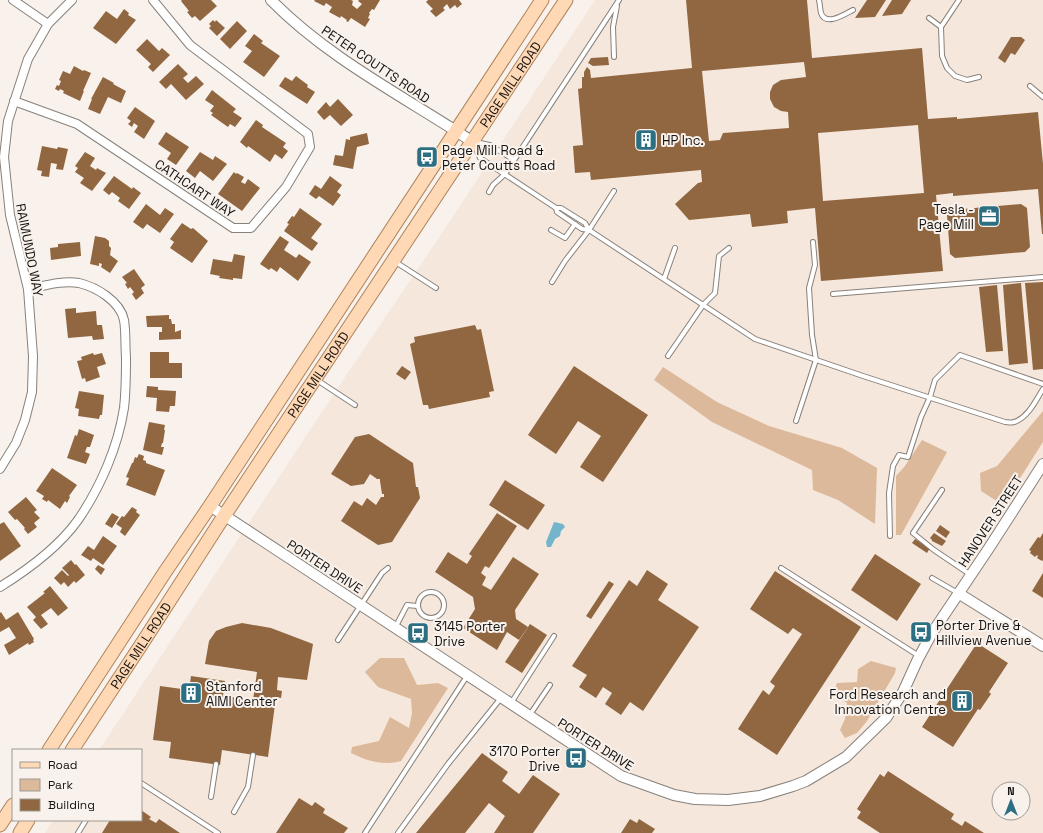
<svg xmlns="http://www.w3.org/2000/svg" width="1043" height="833" viewBox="0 0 1043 833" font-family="'Space Grotesk',sans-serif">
<rect width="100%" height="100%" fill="#f9f2ec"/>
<path fill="#f5e7dc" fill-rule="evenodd" d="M595 0H1043V833H45L53 820H141V750H99L343 380 442 233ZM999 789H1023V813H999Z"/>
<g fill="#ddb99b">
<polygon points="663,367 717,402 769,426 842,448 877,468 875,524 838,500 813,490 812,470 712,422 654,380"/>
<polygon points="1043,411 1043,442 1003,505 981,491 980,473 997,466"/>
<polygon points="922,440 947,452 901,535 896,535 896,476 905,466"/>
<path d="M380 658H404L417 685 438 683 448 688 401 761C383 766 367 761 351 753L352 747 379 741 390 717 409 728 412 713 411 699 378 687 365 672Z"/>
<polygon points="871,661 896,668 895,673 867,721 857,733 845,738 840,730 845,719 847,703 833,693 837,683 857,682 858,669"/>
</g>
<polygon fill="#73b6cb" points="554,522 563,524 565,527 561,531 560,536 555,539 551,547 547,547 546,542"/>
<g fill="#906741" fill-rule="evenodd">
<polygon points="182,0 211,0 217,6 200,21 195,16 192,18 187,12 189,11 181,1"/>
<polygon points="315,0 351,0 353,1 352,5 357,9 362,4 358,1 359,0 380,0 374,10 372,9 369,13 370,14 368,18 370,19 365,27 351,18 348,22 346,21 347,20 341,16 340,18 329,12 332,7 326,3 324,6 314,1"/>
<polygon points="428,0 459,0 462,4 457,8 455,5 450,9 447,4 443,8 445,10 436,17 430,11 433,9 426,2"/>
<path d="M686 0H807L812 58 922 48 928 119 957 117V119L1038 112 1043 164V234H1042L1038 189 953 196V193L936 195 943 271 821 281 815 208 787 211 788 223 752 227 750 214 689 220 675 204 698 183 702 182 701 170 591 180 590 172 575 173 573 146 583 145 578 89 582 88V77H584V72L587 67 590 70 591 78 692 68ZM804 62 806 77 781 80 773 85 770 92V99L774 107 781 111 788 112 789 128 723 133 720 140 709 141 702 71ZM918 125 924 193 823 201 818 133Z"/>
<polygon points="867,0 886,0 875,17 855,18"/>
<polygon points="892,0 911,0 902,14 882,16"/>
<polygon points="124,9 129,13 128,15 136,20 116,44 93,28 106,11 117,19"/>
<polygon points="213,20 215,22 216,20 225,28 217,36 209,28 211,26 209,24"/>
<polygon points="237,21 247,31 230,49 220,39"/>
<polygon points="254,34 263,41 261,43 280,56 264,77 243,62 252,51 245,46"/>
<polygon points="1011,37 1021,37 1025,40 1015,55 1011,53 1005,63 998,58"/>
<polygon points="147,39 159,51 162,48 170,55 153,72 148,67 151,64 136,50"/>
<polygon points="608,57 609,65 593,66 588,63 591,58"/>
<polygon points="178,64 188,74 183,78 188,83 196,76 204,84 186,100 171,84 166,89 159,82"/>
<polygon points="74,66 83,71 84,70 91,73 83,91 84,91 80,101 63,93 64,91 60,89 59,91 55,89 57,85 59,86 61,81 59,80 63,71 70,74"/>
<polygon points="296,76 308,85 307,87 315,92 307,104 279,86 285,77 292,81"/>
<polygon points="103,77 114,83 113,84 126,91 121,103 108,97 100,114 88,109 92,99 91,99"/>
<polygon points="212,90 236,109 233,112 242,118 235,127 230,124 228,127 211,115 213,113 210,111 214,106 205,100"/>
<polygon points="338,99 353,115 341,126 330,115 324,120 317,112 326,102 330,107"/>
<polygon points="135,107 155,121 144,139 134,132 138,126 134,123 132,127 128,124 131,121 127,118"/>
<polygon points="256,120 263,125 262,127 286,143 283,147 288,151 282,159 275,154 270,162 248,146 247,148 240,142"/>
<polygon points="166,132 189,147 176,165 167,159 171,153 158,144"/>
<polygon points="367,133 369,144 357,147 353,169 333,165 335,155 343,156 346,139 350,140 350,137"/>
<polygon points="42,146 57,149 58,147 68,149 63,170 56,169 57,164 51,163 49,177 41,176 42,171 37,170"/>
<polygon points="85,152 95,158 90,166 96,170 97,168 106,173 92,191 80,183 84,178 75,172 78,168 75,166"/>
<polygon points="200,152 213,160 215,156 227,164 213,181 200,171 195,178 186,171"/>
<polygon points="234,172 236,174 237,173 244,177 241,182 245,184 248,179 260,188 242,211 218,194"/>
<polygon points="114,176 132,189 133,187 141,193 129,209 118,201 120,198 112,192 109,195 103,190"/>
<polygon points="330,176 342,185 337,192 341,195 333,206 319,196 316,199 309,194 315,185 321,189"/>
<polygon points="146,204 160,215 165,208 174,214 160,233 147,224 143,229 133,222"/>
<polygon points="1021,204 1027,208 1030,247 1025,252 955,258 950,254 947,215 951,210"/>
<polygon points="300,208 322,224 311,238 318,243 312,251 284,231 289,224 287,223 292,216 294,217"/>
<polygon points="182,223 191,229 193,228 208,241 192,263 170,248 174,242 170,239"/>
<polygon points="95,236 105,238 109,241 109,246 111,248 110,255 118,261 110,273 101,267 102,264 99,263 99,266 90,264"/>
<polygon points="280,236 289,242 284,250 296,258 299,254 311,262 298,281 280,267 277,272 271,268 269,270 260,264"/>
<polygon points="80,242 81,256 51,260 50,248 58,247 58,244"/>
<polygon points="234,254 245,256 242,279 233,278 233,280 219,278 220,276 210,274 213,259 232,262"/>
<polygon points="134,269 145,285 141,288 144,293 136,300 132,294 134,292 130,287 128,289 125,284 127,283 122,277"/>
<polygon points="1043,282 1043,369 1033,370 1025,283"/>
<polygon points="1021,283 1028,363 1009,365 1003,285"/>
<polygon points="997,285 1003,351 986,352 979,287"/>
<polygon points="76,308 76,313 96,311 97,325 102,325 104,339 93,340 92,336 68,338 65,309"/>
<polygon points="169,315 169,319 171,319 172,324 175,324 175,332 181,330 181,339 159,340 159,332 162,332 162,327 147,327 146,316"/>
<polygon points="475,325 477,330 481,329 494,391 489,392 490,397 429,409 428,405 423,405 410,344 415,342 414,337"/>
<polygon points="150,352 169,352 169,363 182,363 182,378 150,378"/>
<polygon points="93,353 94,355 102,353 106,364 97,367 100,377 86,382 85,378 82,379 77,361 82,360 81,357"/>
<polygon points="402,366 411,372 405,380 396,374"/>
<polygon points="574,366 648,415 603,482 580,467 601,436 578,421 556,454 528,435"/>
<polygon points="147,386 158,387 158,390 176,391 175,406 170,406 169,412 156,411 157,398 146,397"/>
<polygon points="79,391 104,395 102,415 100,415 99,419 78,416 79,409 75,408"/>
<polygon points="149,422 165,425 164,430 165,430 163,443 162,443 161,447 164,447 162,455 143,450"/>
<polygon points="79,429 94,435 90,447 87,447 85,452 90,454 86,464 67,458 75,435 77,436"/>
<polygon points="369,434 413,463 416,487 418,487 420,498 392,542 378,545 341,521 354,501 362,506 367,498 376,505 381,497 384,497 384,494 382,494 380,481 380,479 377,479 370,474 364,484 351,486 331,474 355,437"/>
<polygon points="139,454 144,456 143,460 146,461 146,463 165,470 155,496 126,485 129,478 126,477 132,463 133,463 135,457 137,458"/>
<polygon points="52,468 77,485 69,496 70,497 67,503 65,501 60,509 48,500 47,502 42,499 44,496 36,491"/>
<polygon points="505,480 545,505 528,530 489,505"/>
<polygon points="26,497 37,510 34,512 40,518 34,523 37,527 28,534 24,529 25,528 17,519 15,520 8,512"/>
<polygon points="132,507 137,510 136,512 140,515 125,536 120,532 122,528 116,524 122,516 124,517"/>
<polygon points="112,513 119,517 112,528 105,524"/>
<polygon points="497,513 517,526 489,568 485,566 481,573 486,577 482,585 491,590 513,557 539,574 515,610 516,619 528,627 519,640 507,632 497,650 463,628 475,609 473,597 435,572 448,552 467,564 472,556 469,554"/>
<polygon points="4,522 21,546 0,561 0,524"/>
<polygon points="940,525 950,532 946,538 936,531"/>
<polygon points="934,533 946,541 942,546 932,541 932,540 930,538"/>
<polygon points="1043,533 1043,560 1042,561 1037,558 1038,556 1037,555 1035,557 1030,553 1031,551 1029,550 1038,537 1040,538"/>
<polygon points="103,536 117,546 103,565 93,558 91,561 81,555 88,546 94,550"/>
<polygon points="915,539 930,548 927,553 912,543"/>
<polygon points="875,554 921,584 897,621 851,590"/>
<polygon points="71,560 75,565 76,564 85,575 76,583 74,581 68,587 64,582 61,585 54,578 62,570 68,576 69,575 62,568"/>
<polygon points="98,565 105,569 101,575 95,569"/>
<polygon points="647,570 668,584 658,600 699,627 643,711 630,702 621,715 605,704 612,693 603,687 596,698 579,687 587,675 572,666 629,580 637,586"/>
<polygon points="775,571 861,627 777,755 738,729 763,690 769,695 775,686 770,682 802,634 793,628 788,634 750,609"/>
<polygon points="1043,573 1043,598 1032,591"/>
<polygon points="609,581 614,584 591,619 586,616"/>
<polygon points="50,586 68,608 58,616 51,608 41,615 48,624 41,629 33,620 36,617 27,607 45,593 43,592"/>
<polygon points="1,612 6,620 18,612 34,639 33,640 34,642 29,645 28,643 9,655 4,645 16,638 9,627 0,632 0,613"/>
<polygon points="242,623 271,628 313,644 307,680 278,677 277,690 282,691 281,698 276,697 268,757 222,750 220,765 169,758 171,742 153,740 160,686 189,690 191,676 225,681 223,696 253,700 257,672 205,664 209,641 216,631 226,627"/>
<polygon points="530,624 547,635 522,673 505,662"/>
<polygon points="977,643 1008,663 989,692 991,694 980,710 978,709 953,747 922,727"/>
<polygon points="482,753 508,772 502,781 519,794 533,775 560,794 533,833 494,833 505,816 489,803 465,833 416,833"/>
<polygon points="888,771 954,814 951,819 962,826 965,821 984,833 880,833 857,818 861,812 857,809 880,774 884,777"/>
<polygon points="299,798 312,806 315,802 325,809 323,813 348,828 344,833 276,833"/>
<polygon points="141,810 151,817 149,819 156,823 159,819 180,833 102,833 110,820 141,820"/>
<polygon points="630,819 637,823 639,819 655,829 652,833 621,833"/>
</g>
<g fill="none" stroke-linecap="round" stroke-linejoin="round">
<g stroke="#87817b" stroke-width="6">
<g id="service">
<path d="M819 0C820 4 820 9 821 13 826 27 845 14 853 10"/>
<polyline points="959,0 941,27 942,56 947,68 955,76 967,80 979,77"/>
<polyline points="929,18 941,27"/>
<polyline points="614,57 613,27 617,6"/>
<polyline points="1030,86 1043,97"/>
<polyline points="475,142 490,145 514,160"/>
<path d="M474 144 480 158 556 208H561L585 223 589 230 755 339 863 376 1005 422C1007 422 1012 423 1014 422 1028 418 1036 400 1043 389"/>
<polyline points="489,192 493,185 505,174 619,0"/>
<polyline points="556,208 557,212 582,229 589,230"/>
<polyline points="551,230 565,238 575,224"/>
<polyline points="394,261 436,288"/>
<polyline points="664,279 675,248"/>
<polyline points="552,282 565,261 589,230 614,191"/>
<polyline points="833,294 1043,277"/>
<polyline points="668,356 703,305 715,293 719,256 729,248"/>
<polyline points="317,380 355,405"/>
<polyline points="796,421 816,360 812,335 809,288 815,265 813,242"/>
<polyline points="942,490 913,533 934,550 971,575"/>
<polyline points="890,536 889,493 893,466 899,455 908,457 921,417 930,397 935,380 960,355 1043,384"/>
<polyline points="781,568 919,656"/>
<polyline points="932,578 958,593"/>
<circle cx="431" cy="605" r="13"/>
<polyline points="395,628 407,605 417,606"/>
<polyline points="338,640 382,573 388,568"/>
<polyline points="511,703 554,636"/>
<polyline points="529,716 550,685"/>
<polyline points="141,783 218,833"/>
<polyline points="211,797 216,764"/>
<polyline points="234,812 248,787 253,755"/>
<polyline points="78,833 86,820"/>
<polyline points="365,833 467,676"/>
<polyline points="398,833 448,764 501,698"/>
</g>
</g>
<g stroke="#87817b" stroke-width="10">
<g id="minor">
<polyline points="13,0 48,24"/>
<polyline points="14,101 77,124 233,228 251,228 286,187 310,147 308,134 190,45 153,0"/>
<polyline points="0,469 16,443 25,420 32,392 33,356 28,289 10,215 4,157 8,121 28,59 48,24 72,0"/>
<path d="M0 587C29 569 58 548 78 520 100 488 118 447 124 408 126 391 126 373 126 357 125 345 126 332 124 320 120 301 96 287 79 283 62 280 44 286 28 289"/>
</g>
</g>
<g stroke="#87817b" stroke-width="12">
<g id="tertiary">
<path d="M271 0C329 59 405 97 473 142"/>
<polyline points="210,506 621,776 674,795 695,799 728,800 760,796 793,786 806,781 846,757 886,718 903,692 918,659 932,633 989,548 1043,464"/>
<polyline points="958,593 1043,646"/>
</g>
</g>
<g stroke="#ad835c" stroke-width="15">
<g id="primary">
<polyline points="49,750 165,572 210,506 542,0"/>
<path id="s1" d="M72 750 143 642 224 516 566 0"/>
<polyline points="0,825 13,805"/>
<polyline points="20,833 28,820"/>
</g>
</g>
<use href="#service" stroke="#fff" stroke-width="4"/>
<use href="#minor" stroke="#fff" stroke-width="8"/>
<use href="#tertiary" stroke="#fff" stroke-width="10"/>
<use href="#primary" stroke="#ffd9b5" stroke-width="13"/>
</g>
<defs>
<g id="building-square" transform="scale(1.15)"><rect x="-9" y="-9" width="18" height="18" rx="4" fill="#2d6f82" stroke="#f9f2ec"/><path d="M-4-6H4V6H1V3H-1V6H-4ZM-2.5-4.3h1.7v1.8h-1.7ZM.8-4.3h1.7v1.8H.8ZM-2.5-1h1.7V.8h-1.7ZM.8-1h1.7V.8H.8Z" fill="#fff"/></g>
<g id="bus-square" transform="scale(1.15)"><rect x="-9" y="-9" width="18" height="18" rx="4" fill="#2d6f82" stroke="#f9f2ec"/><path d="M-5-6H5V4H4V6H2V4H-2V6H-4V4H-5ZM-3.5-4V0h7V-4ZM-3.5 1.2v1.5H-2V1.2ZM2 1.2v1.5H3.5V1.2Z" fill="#fff"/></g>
<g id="office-square" transform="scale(1.15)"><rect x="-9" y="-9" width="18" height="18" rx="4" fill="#2d6f82" stroke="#f9f2ec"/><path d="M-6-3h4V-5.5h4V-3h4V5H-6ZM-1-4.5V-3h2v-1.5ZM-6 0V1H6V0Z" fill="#fff"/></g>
</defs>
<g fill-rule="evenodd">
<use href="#building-square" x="646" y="140"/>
<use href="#bus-square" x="427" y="157"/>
<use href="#office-square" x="989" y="216"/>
<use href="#bus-square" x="921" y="632"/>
<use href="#bus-square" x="418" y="633"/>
<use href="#building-square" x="191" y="693"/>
<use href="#building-square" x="962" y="701"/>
<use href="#bus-square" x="576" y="758"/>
</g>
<g text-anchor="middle" stroke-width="4" stroke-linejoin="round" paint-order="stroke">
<g font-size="13" fill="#161311" stroke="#f9f2ec">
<text transform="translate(376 64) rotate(34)" y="5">PETER COUTTS ROAD</text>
<text dy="5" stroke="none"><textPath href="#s1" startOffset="797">PAGE MILL ROAD</textPath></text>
<text transform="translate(195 188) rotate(34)" y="5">CATHCART WAY</text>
<text transform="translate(30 250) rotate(79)" y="5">RAIMUNDO WAY</text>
<text dy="5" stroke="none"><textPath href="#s1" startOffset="449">PAGE MILL ROAD</textPath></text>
<text transform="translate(990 521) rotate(-57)" y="5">HANOVER STREET</text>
<text transform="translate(325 566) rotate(33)" y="5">PORTER DRIVE</text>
<text dy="5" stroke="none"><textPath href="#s1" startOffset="125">PAGE MILL ROAD</textPath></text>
<text transform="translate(596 744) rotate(32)" y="5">PORTER DRIVE</text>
</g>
<g font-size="13" fill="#161311" stroke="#f9f2ec" text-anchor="start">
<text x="662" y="145">HP Inc.</text>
<text x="442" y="155">Page Mill Road &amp;<tspan x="442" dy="15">Peter Coutts Road</tspan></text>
<text x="974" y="214" text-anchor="end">Tesla -<tspan x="974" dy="15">Page Mill</tspan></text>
<text x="936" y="630">Porter Drive &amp;<tspan x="936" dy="15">Hillview Avenue</tspan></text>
<text x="434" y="631">3145 Porter<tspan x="434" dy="15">Drive</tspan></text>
<text x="206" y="691">Stanford<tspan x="206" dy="15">AIMI Center</tspan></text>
<text x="946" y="699" text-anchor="end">Ford Research and<tspan x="946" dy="15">Innovation Centre</tspan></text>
<text x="560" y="756" text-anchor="end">3170 Porter<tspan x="560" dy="15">Drive</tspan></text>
</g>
</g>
<rect x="12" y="749" width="130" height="72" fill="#f9f2ec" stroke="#9e9994"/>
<rect x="20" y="762" width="20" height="6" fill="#ffd9b5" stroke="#9e9994"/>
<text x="48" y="769" font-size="12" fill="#161311">Road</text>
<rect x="20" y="779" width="20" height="12" fill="#ddb99b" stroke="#9e9994"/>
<text x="48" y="789" font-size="12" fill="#161311">Park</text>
<rect x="20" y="799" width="20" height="12" fill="#906741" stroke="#9e9994"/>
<text x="48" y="809" font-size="12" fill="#161311">Building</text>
<g transform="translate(1011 801)"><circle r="19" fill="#f9f2ec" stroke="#9e9994"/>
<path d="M0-3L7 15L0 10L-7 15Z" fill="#2d6f82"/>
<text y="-6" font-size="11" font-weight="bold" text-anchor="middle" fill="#161311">N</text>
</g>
</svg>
